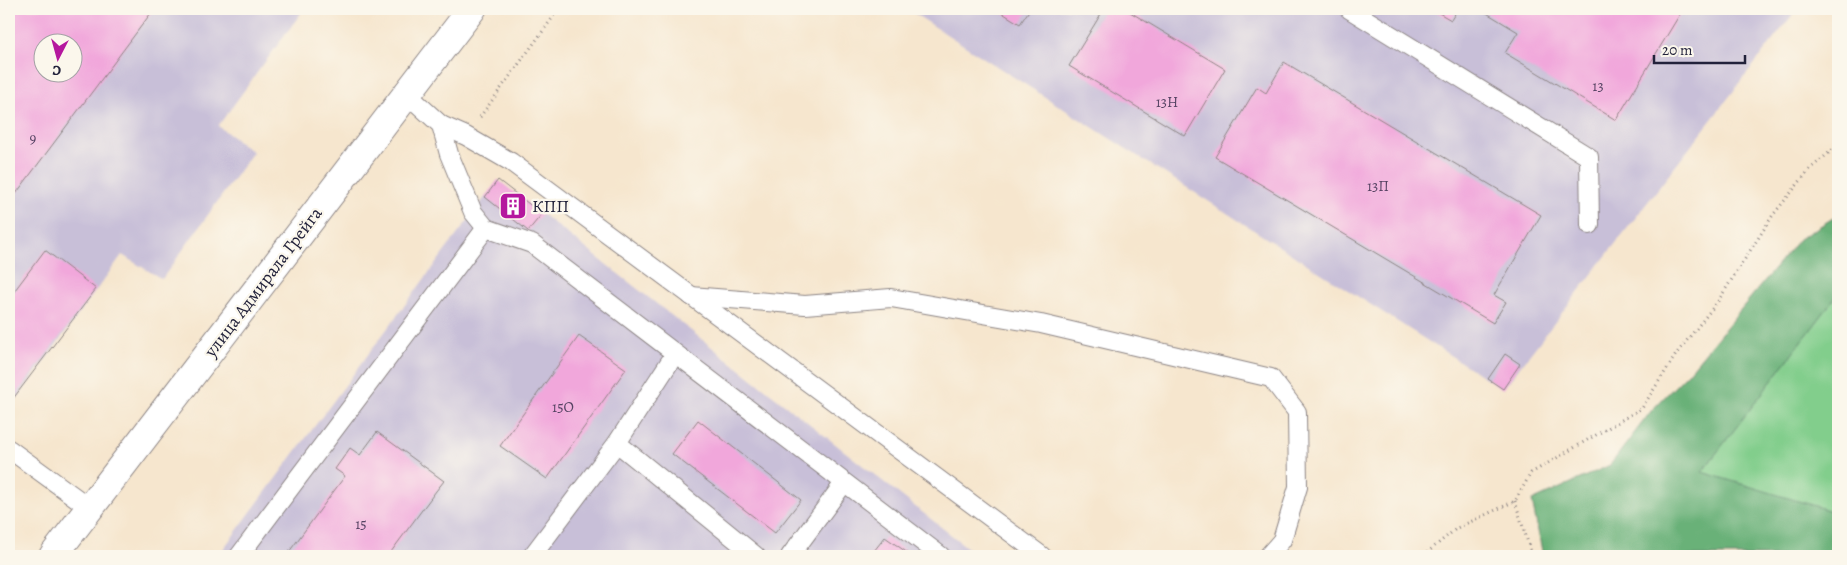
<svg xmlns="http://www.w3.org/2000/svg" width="1847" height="565" viewBox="0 0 1847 565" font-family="Alegreya,serif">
<rect width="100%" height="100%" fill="#fbf7ec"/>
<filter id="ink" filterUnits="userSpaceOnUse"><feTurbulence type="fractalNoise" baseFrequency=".02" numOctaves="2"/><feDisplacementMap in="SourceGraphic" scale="10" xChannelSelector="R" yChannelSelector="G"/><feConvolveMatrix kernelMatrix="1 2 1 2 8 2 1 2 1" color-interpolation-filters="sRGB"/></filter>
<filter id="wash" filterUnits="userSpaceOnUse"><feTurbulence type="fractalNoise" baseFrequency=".0096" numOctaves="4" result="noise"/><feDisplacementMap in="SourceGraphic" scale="20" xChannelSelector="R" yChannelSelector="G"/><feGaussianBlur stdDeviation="1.12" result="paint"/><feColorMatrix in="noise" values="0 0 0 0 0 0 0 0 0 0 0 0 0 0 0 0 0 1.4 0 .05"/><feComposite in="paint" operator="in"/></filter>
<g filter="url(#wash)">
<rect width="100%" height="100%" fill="#f6e6ce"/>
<g fill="#c8bfd8" fill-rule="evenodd">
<path d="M9 9H304L218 126 253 152 162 279 122 255 9 409ZM42 42H72V72H42Z"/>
<polygon points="907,9 1797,9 1503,389"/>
<polygon points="498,180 542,214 978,556 218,556"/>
</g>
<polygon fill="#82ce8c" stroke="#527864" points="1838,294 1838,513 1701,473"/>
<polygon fill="#69b178" stroke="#466a5a" points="1838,215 1838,294 1702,472 1838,513 1838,556 1543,556 1532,501 1610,465 1652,410 1689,372 1799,239"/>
<g id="blocks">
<g fill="#f1a7db" fill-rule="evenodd">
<path d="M9 9H154L9 203ZM42 42H72V72H42Z"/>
<polygon points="996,9 1030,9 1020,24"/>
<polygon points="1104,9 1125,9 1225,69 1185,136 1069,66"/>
<polygon points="1432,9 1458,9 1451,20"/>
<polygon points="1480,9 1683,9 1616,120 1505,53 1518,32"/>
<polygon points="1284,62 1541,215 1494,295 1506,302 1493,323 1215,157 1257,87 1266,93"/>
<polygon points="498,180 542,214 528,231 485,197"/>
<polygon points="45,250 96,289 9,404 9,298"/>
<polygon points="579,336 626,369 547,479 500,446"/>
<polygon points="1505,354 1520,364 1503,389 1488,379"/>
<polygon points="698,420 801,500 775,533 672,454"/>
<polygon points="377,432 444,481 436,491 388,556 286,556 345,476 335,469 350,448 360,455"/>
<polygon points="885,537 912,556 870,556"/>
</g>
</g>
</g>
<g filter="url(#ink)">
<use href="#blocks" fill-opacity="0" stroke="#8c8484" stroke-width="1"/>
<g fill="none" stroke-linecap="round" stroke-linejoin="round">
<g stroke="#8c8484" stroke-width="20">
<g id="lane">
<polyline points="1349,9 1589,157 1590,225"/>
<polyline points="407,94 441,125 449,154 473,212 486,228 532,244 941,556"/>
<polyline points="441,125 466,136 511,162 1042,556"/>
<polyline points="691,296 805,305 891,298 1041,324 1271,378 1297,412 1298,487 1282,540 1268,556"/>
<polyline points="617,443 756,556"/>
<polyline points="9,449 90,508"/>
<polyline points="239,556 486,228"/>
<polyline points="532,556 617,443 675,354"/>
<polyline points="790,556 844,483"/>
</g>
</g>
<g stroke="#8c8484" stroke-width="30">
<polyline id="street" points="53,556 472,9"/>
</g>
<g stroke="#8c8484" stroke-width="3" stroke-dasharray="1 4" stroke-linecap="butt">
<polyline points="480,117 559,9"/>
<polyline points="1515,501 1532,556"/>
<polyline points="1423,556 1457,528 1515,501 1531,473 1642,408 1677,353 1718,301 1773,215 1810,169 1838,145"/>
</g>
<use href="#lane" stroke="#fff" stroke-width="18"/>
<use href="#street" stroke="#fff" stroke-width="28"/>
</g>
</g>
<defs>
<g id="building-square" transform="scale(1.4375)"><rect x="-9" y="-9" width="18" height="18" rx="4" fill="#b5179e" stroke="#fbf7ec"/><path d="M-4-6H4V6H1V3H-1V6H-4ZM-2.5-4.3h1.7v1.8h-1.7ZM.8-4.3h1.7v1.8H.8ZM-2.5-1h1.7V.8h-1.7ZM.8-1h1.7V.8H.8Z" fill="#fff"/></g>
</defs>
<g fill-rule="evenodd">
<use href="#building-square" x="513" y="206"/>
</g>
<g text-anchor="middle" stroke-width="4.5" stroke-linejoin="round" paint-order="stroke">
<g font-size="15" fill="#564363">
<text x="1598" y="91">13</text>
<text x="1167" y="107">13Н</text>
<text x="33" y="143">9</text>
<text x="1378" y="191">13П</text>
<text x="563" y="412">15О</text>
<text x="361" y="529">15</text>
</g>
<g font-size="18" fill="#22223b" stroke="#fbf7ec" text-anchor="start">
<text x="532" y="212">КПП</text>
</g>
<g font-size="18" fill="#22223b" stroke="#fbf7ec">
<text transform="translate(263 282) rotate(-53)" y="6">улица Адмирала Грейга</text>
</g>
</g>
<rect width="1847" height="565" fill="none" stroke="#fbf7ec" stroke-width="30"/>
<g transform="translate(58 58) rotate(186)"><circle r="24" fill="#fbf7ec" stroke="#a4a2a5"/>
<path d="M0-4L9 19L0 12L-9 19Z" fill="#b5179e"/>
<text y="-8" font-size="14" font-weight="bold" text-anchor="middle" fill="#22223b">С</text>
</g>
<path d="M1654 55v8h91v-8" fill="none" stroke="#22223b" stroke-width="2.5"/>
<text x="1662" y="55" font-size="15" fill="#22223b" stroke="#fbf7ec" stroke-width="4" paint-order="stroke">20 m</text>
</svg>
